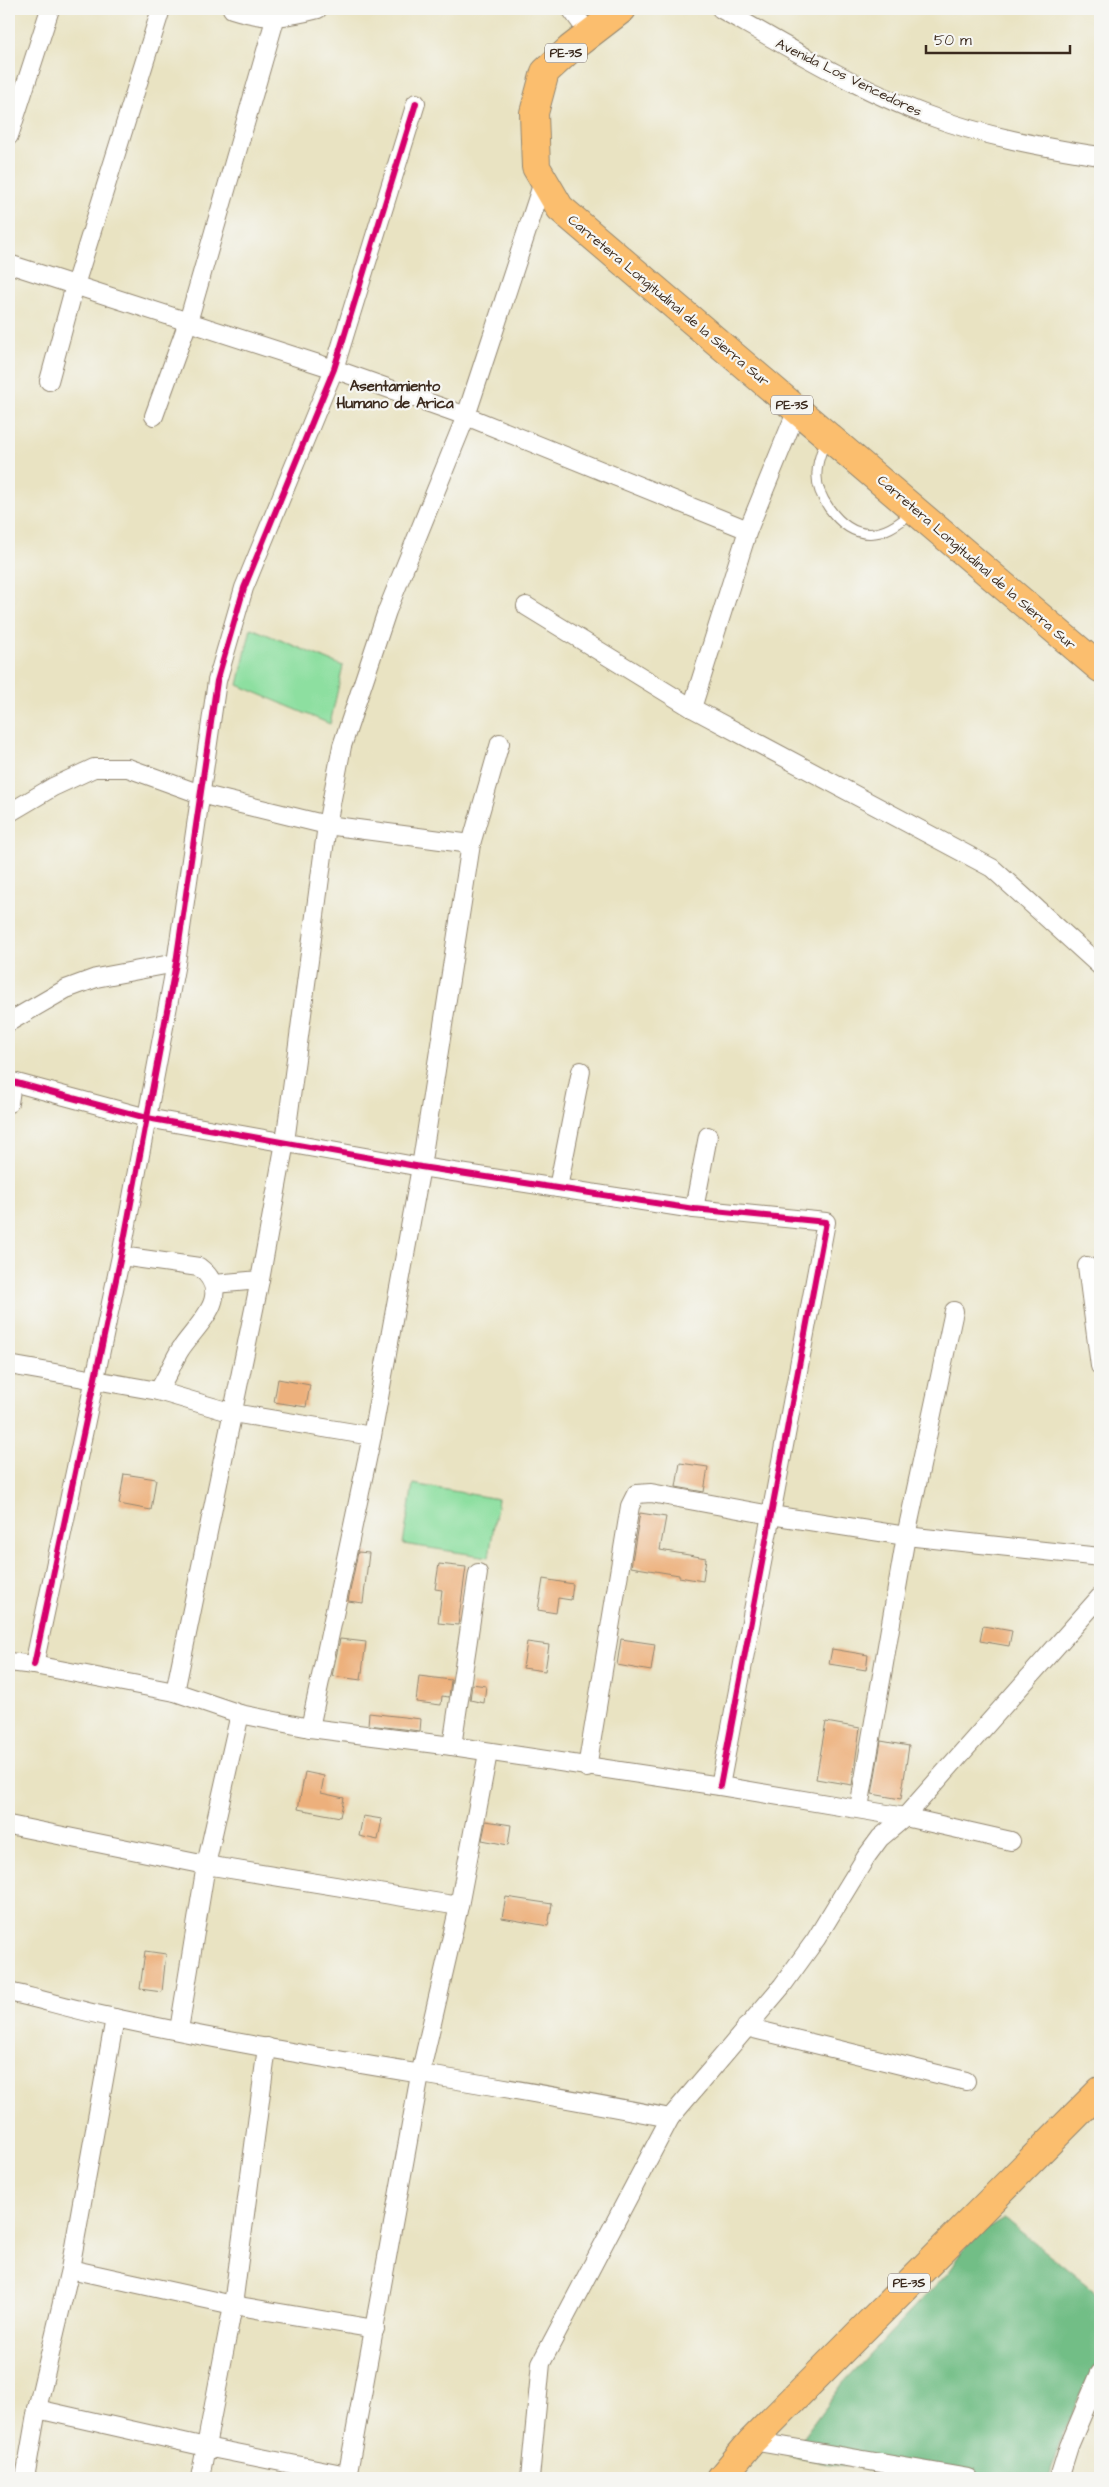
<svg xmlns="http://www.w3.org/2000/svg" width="1109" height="2487" viewBox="0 0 1109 2487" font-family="'Architects Daughter',sans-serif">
<rect width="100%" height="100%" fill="#f6f6f2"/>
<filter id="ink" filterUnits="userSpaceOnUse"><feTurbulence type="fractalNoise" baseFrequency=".02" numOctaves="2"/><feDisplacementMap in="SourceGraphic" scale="10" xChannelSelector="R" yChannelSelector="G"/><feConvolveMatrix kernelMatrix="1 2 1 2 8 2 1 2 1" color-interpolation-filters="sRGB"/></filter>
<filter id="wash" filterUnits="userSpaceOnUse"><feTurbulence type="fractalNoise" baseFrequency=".0096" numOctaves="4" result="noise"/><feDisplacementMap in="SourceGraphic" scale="20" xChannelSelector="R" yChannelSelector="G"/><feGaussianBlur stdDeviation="1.12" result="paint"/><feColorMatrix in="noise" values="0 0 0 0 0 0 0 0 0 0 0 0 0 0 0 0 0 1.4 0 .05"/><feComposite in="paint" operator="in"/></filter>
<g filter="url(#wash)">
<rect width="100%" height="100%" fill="#e9e3c2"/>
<g fill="#8ddfa0" stroke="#64845f">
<polygon points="251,628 343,666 330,724 238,685"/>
<polygon points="413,1484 498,1499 489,1557 403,1544"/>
</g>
<polygon fill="#72be86" stroke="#567452" points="1005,2218 1100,2296 1100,2363 1085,2384 1062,2435 1049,2478 917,2478 789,2456 843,2383 949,2271 973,2237"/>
<g id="blocks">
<g fill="#edb07c">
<polygon points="278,1379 310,1385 306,1407 274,1402"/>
<polygon points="680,1463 708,1467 704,1492 676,1487"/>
<polygon points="124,1474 156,1479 151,1510 119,1504"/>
<polygon points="640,1513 666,1517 660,1550 706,1558 703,1581 679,1577 679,1575 631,1567"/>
<polygon points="358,1552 369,1553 363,1603 348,1601"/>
<polygon points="439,1564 466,1567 458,1625 438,1623 442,1590 435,1589"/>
<polygon points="543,1579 573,1584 571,1600 558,1598 556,1613 538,1610"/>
<polygon points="983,1626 1012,1631 1009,1646 980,1641"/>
<polygon points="340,1639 366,1642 361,1680 332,1676"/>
<polygon points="621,1639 655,1644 651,1671 617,1665"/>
<polygon points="527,1642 549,1645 545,1671 523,1668"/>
<polygon points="832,1649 868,1655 866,1670 829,1664"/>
<polygon points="419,1676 451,1680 449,1697 442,1696 441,1705 416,1702"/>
<polygon points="472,1684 486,1686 484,1703 470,1700"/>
<polygon points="369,1713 421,1719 420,1731 368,1725"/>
<polygon points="826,1722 860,1728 852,1785 816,1779"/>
<polygon points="881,1741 909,1746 901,1799 872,1794"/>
<polygon points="305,1772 324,1776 321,1793 344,1798 340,1817 298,1809"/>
<polygon points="363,1816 382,1819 378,1840 359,1836"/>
<polygon points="486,1821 511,1825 508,1845 482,1840"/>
<polygon points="506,1897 552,1904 548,1926 502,1918"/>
<polygon points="145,1951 166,1954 162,1992 140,1989"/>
</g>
</g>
</g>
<g filter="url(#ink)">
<use href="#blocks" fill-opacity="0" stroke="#928670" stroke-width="1"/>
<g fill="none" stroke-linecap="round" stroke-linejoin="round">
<g stroke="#928670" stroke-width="11">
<path id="service" d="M826 439C822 450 817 461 817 473 816 487 822 498 829 508 855 544 884 539 913 511"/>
</g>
<g stroke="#928670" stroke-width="20">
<g id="minor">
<path d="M232 9C266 20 284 18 318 9"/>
<polyline points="571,9 589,34"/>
<path d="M721 9C786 46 857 89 927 115 983 136 1042 147 1100 156"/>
<polyline points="9,136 50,9"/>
<polyline points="9,264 334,369 466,416 748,530"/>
<polyline points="49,381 75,285 161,9"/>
<polyline points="154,416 188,322 276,16"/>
<polyline points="526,606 692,708 748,530 797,410"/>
<polyline points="692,708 992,868 1100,966"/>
<polyline points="9,813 53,787 94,768 128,768 200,794 327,825 471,844"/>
<polyline points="9,1022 66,989 96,978 176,963"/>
<polyline points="9,1081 147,1118 421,1167 694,1209 826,1222 720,1786"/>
<polyline points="9,1103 12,1083"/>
<polyline points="558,1188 581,1071"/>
<polyline points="694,1209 708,1136"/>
<path d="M121 1256 199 1267C236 1295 197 1324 180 1350 172 1363 167 1378 158 1391"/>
<polyline points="1087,1266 1100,1366"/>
<polyline points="214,1284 260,1280"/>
<polyline points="9,1365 158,1391 233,1413 372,1436"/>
<polyline points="9,1662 34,1665 175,1692 240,1714 310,1728 452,1746 720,1786 905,1817 1011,1841"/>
<polyline points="34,1665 121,1256 176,963 217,681 244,588 334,369 416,103"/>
<polyline points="175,1692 260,1280 285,1142 327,825 342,746 387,611 466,416 543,182"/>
<polyline points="310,1728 372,1436 421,1167 471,844 500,743"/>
<polyline points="452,1746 478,1573"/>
<polyline points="587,1768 630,1506 636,1494 651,1493 771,1515 906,1536 1100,1557"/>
<polyline points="859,1808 906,1536 954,1311"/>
<polyline points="9,1825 206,1865 459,1906"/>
<path d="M9 1992C44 2000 79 2011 115 2018 299 2058 485 2081 670 2118"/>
<polyline points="746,2027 966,2081"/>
<polyline points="179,2030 206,1865 240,1714"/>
<polyline points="70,2269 233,2305 375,2329"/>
<polyline points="37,2409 206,2447 347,2475"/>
<polyline points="752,2441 969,2478"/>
<polyline points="25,2478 37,2409 70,2269 115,2018"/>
<polyline points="200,2478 233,2305 267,2047"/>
<polyline points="347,2478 420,2075 459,1906 488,1753"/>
<polyline points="530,2478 541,2363 670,2118 782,1986 816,1939 866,1857 880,1838 905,1817 1100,1597"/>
<polyline points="1059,2478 1069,2446 1100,2373"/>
</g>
</g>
<g stroke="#928670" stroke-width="30">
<g id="trunk">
<polyline points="622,9 570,49 545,72 534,113 536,167 560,208 1100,668"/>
<polyline points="721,2478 752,2441 1100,2091"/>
</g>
</g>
<use href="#service" stroke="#fff" stroke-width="9"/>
<use href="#minor" stroke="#fff" stroke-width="18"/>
<use href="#trunk" stroke="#fbbe6e" stroke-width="28"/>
<g stroke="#f6f6f2" stroke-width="9">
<g id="cycleway">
<polyline points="9,1081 147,1118 421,1167 694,1209 826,1222 720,1786"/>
<polyline points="34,1665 121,1256 176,963 217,681 244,588 334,369 416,103"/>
</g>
</g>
<use href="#cycleway" stroke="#d6006c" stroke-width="6"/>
</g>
</g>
<g text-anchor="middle" stroke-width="4.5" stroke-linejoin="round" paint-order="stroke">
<g fill="#f6f6f2" stroke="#73675e" stroke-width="1">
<rect x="545" y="43.5" width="42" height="19" rx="4"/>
<rect x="771" y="395.5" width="42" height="19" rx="4"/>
<rect x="888" y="2273.5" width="42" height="19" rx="4"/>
</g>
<g font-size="12" font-weight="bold" fill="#3b2a1e">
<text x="566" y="57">PE-3S</text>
<text x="792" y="409">PE-3S</text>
<text x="909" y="2287">PE-3S</text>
</g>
<g font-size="14" fill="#3b2a1e" stroke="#f6f6f2">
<text transform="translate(849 77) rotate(26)" y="5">Avenida Los Vencedores</text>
<text transform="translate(669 300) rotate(40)" y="5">Carretera Longitudinal de la Sierra Sur</text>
<text transform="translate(977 562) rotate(41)" y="5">Carretera Longitudinal de la Sierra Sur</text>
</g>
<g font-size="15" font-weight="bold" fill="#3b2a1e" stroke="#f6f6f2">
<text x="395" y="391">Asentamiento<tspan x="395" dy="17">Humano de Arica</tspan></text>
</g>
</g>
<rect width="1109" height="2487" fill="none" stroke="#f6f6f2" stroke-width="30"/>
<path d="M926 45v8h144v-8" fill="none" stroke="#3b2a1e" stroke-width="2.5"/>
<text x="934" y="45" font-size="15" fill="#3b2a1e" stroke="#f6f6f2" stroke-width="4" paint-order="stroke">50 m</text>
</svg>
